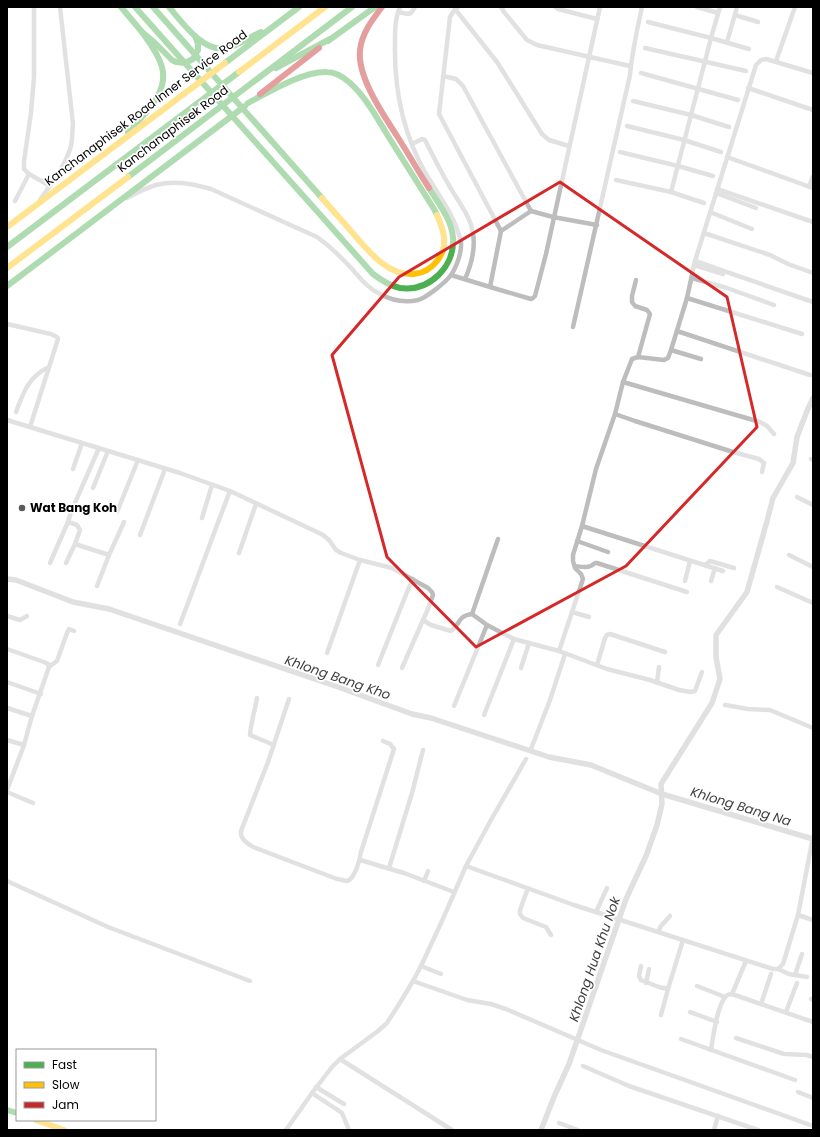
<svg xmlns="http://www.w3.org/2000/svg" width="820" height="1137" viewBox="0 0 820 1137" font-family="Poppins,sans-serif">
<rect width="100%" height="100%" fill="#fff"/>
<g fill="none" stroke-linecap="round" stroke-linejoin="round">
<g stroke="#bbb" stroke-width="5.5">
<polyline points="7,579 16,580 73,602 109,609 338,687 412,714 431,718 549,757 591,765 662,794 813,839"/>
<polyline points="541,1130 554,1097 569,1064 626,899 646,856 657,825 662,804 661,784 712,703 720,679 716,657 716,635 747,592 767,521 773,498 793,463 797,437 807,411 813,398"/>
</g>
<g stroke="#bdbdbd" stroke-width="4.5">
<polyline points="34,7 34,77 31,113 24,161 24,169 29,174 50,186"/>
<polyline points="458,7 453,12 450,17 439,114 501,231 490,287"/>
<polyline points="501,7 504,12 527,40 537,45 630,66"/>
<polyline points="555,7 558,9 597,19"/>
<polyline points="697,7 718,13"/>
<polyline points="455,9 497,62 542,134 549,140 569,146"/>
<polyline points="398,12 408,14 411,13 415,7"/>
<polyline points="735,15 758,22"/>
<polyline points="648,22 711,38 720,7"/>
<polyline points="727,42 737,7"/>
<polyline points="645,48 746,71"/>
<polyline points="776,61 795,7"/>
<polyline points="641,73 738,100"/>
<polyline points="443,76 456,79 463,86 531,211"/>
<polyline points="748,88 813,110"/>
<polyline points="633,101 691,115 729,127"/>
<polyline points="627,126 684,140 721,152"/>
<path d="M412 144 422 139 425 140C433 156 441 172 450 187 456 198 465 209 470 222 477 240 473 261 465 279"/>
<polyline points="620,152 678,166 713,176"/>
<polyline points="727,157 813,188"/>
<polyline points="616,180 671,192 704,203"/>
<polyline points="809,187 813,176"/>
<polyline points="717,189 813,222"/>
<polyline points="671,192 711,38 749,49"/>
<polyline points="716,193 756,208"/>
<path d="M127 198C136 193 146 188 156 185 174 180 193 184 211 189L317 237C331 247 342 258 353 270 361 279 369 289 380 294 391 300 405 303 418 300 426 298 446 282 451 275 456 268 462 252 461 243 461 241 460 237 459 235 452 212 438 194 426 174 403 134 394 88 395 43 395 30 395 18 400 7"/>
<path d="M40 200C51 184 64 168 70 149 73 141 72 132 73 124L60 7"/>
<polyline points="15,201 29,174"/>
<polyline points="710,212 752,229"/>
<polyline points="501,231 531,211 553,217 597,225"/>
<polyline points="704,233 770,255 788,264 813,273"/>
<polyline points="695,261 813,302"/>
<polyline points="694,265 723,274"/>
<polyline points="451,275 490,287 531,299 533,298 535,296 546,254 600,7"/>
<polyline points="692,278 727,288 774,305"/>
<polyline points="636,280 632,296 632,302 635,306 647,310 650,314 638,357"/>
<polyline points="687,298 802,334"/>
<polyline points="7,324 51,334 57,337 58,339 30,427"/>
<path d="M573 327 630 75C632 52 637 30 642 7"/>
<polyline points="677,331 810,375"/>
<polyline points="671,350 701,359"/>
<polyline points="623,382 760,422 767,426 774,434"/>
<path d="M16 412C23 393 29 376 49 367"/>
<polyline points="615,414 635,421 733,452 759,459 764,463 762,472"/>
<path d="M7 420 180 473 230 491 317 532 323 535 329 540 336 550 341 553 360 560 392 568 428 588 432 592 433 595 428 609 423 620 431 625 451 631C461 624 457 616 472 614L487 625 514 639 559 651 607 669 650 680 679 690 691 692 695 691 702 672"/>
<polyline points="811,459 813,460"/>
<polyline points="73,469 82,443"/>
<polyline points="93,488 108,451"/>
<polyline points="797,497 813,505"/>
<polyline points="117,512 138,460"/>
<polyline points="202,518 212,485"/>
<polyline points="582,526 723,571"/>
<polyline points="140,535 165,469"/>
<polyline points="577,541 608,552"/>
<polyline points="75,544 109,555 124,522"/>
<polyline points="239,553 256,504"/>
<polyline points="789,555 813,567"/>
<polyline points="50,563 68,522"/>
<polyline points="66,563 75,544 80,530 77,525 68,522 71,512 99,448"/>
<polyline points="705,565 710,561 734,568"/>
<path d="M575 566C582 567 589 569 595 563H597L687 592"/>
<polyline points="685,581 690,561"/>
<polyline points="711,581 715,568"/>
<polyline points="97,586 109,555"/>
<polyline points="777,587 813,603"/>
<polyline points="572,612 589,617"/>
<polyline points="472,614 498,539"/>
<polyline points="7,616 20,620 27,616"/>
<path d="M180 624C197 580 213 535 230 491"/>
<polyline points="7,649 44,662 48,664 49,667"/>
<polyline points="559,651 583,579 581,574 575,568 573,561 573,555 582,526 596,469 615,414 623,382 632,359 638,357 664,360 668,358 671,350 687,298 695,261 756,65 761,60 766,59 813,73"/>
<polyline points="327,653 360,560"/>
<polyline points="378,665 407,592 413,579"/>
<polyline points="597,665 605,638 607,635 610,634 665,652"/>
<polyline points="402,668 423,620"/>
<polyline points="521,668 529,643"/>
<polyline points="7,682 41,694"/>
<polyline points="657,683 659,667"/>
<path d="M257 698C255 710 251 722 250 735L274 745"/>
<path d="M289 699 268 762 241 831C240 839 247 843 253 847L337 879C340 879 344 881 347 881 355 879 360 859 361 852L394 749 390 744 383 741"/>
<polyline points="725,705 748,709 770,710 813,728"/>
<polyline points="454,706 487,625"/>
<polyline points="7,708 32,716"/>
<polyline points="484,715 514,639"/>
<polyline points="7,740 24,745"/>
<polyline points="531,749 550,700 565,654"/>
<polyline points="7,790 24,745 32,716 49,667 57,661 67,633 69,629 74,631"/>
<polyline points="7,792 33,803"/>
<polyline points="360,860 404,873 454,892"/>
<polyline points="466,866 574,905 773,969 778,969 789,974 807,977"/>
<polyline points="389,868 412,793 423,750"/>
<polyline points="7,881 108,927 250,981"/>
<polyline points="424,881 428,871"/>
<polyline points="528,888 520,910 520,914 523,918 546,927 551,935"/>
<polyline points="596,912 607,888"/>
<polyline points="798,915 813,920"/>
<polyline points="658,932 661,926 670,916"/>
<polyline points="421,966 441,974"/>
<polyline points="641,966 639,976 641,980 659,987 668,989 683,940"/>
<polyline points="778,969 783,964 798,915 813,837"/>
<polyline points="795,975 802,954"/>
<polyline points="413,981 467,1000 491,1004 506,1009 601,1050 813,1126"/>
<polyline points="646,983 649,969"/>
<polyline points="697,986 725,997"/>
<polyline points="732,994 746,961"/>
<polyline points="811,999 813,1000"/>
<polyline points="761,1004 771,974"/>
<polyline points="690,1012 717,1022"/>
<polyline points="786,1012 797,983"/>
<polyline points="661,1015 668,989"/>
<polyline points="736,1038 784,1054 807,1055 813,1057"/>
<polyline points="681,1039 795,1080"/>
<path d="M711 1050C713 1038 717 1005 726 996 728 994 729 994 732 994L813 1022"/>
<polyline points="340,1059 452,1130"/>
<polyline points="583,1066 629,1086 758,1130"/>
<polyline points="316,1087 344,1104"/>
<polyline points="798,1092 813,1098"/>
<polyline points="312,1093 342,1113 349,1130"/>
<polyline points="559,1123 578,1130"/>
<polyline points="286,1130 312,1093 332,1067 340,1059 378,1031 387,1023 401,1001 413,981 421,966 442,921 466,866 491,820 526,759"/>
<polyline points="714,1130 718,1116"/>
</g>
<g stroke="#4caf50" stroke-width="6">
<polyline points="121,7 142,32 154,42 172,60 176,62 185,63 193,59 198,50 198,44 195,36"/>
<path d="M135 7 373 274C381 280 390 286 400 288 430 292 455 266 453 238 452 220 438 203 429 188"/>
<polyline points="153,7 322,198"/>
<path d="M169 7C182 22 204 54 227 48 239 45 250 37 261 32"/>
<polyline points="328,41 375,7"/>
<polyline points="225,63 299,7"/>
<polyline points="276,68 330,39"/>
<path d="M248 103C269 92 303 71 327 72 336 72 343 77 349 82 366 97 377 118 388 136 404 161 419 185 434 209L437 215"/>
<path d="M128 132C145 114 171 91 161 64 157 52 149 42 142 32"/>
<polyline points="128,177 352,7"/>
<polyline points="7,247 239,72"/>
<polyline points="7,286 245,106"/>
<polyline points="7,1110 17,1113"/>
</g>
<g stroke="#ffc107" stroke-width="6">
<polyline points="239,72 325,7"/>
<path d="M322 198C331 209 341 219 350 230 367 249 386 276 414 274 423 273 431 269 437 261 449 246 444 231 437 215"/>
<polyline points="7,227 225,63"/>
<polyline points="7,268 128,177"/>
<polyline points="36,1120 64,1130"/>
</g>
<g stroke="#c62828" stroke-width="6">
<path d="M382 7C372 20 362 33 360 50 357 77 383 114 397 136 408 153 418 171 429 188"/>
<polyline points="260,94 319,48"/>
</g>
</g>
<path d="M0 0H820V1137H0ZM560 182 727 297 757 427 626 566 476 647 387 557 332 355 399 277Z" fill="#fff" fill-opacity=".55" fill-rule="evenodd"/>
<path fill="none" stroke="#d62828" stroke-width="3" stroke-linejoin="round" d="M560 182 727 297 757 427 626 566 476 647 387 557 332 355 399 277Z"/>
<circle fill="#595959" stroke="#fff" stroke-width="1.5" cx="22" cy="508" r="4"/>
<g text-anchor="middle" stroke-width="3.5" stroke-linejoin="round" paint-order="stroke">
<g font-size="12" fill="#000" stroke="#fff">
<text transform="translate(146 108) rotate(-37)" y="4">Kanchanaphisek Road Inner Service Road</text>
<text transform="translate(173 129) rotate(-37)" y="4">Kanchanaphisek Road</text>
</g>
<g font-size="12" font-weight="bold" fill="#000" stroke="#fff" text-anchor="start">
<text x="30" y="512">Wat Bang Koh</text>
</g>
<g font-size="13" font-style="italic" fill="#3f3f3f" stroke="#fff">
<text transform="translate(338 677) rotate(19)" y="5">Khlong Bang Kho</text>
<text transform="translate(741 806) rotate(17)" y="5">Khlong Bang Na</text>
<text transform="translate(594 959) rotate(-71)" y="5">Khlong Hua Khu Nok</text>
</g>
</g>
<rect width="820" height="1137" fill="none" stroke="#000000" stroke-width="16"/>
<rect x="16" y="1049" width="140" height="72" fill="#ffffff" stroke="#999999"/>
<rect x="24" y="1062" width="20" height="6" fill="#4caf50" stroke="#999999"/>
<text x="52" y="1069" font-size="12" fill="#000000">Fast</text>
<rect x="24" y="1082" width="20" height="6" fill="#ffc107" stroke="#999999"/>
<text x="52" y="1089" font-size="12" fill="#000000">Slow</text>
<rect x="24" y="1102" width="20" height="6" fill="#c62828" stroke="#999999"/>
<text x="52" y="1109" font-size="12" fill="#000000">Jam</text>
</svg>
